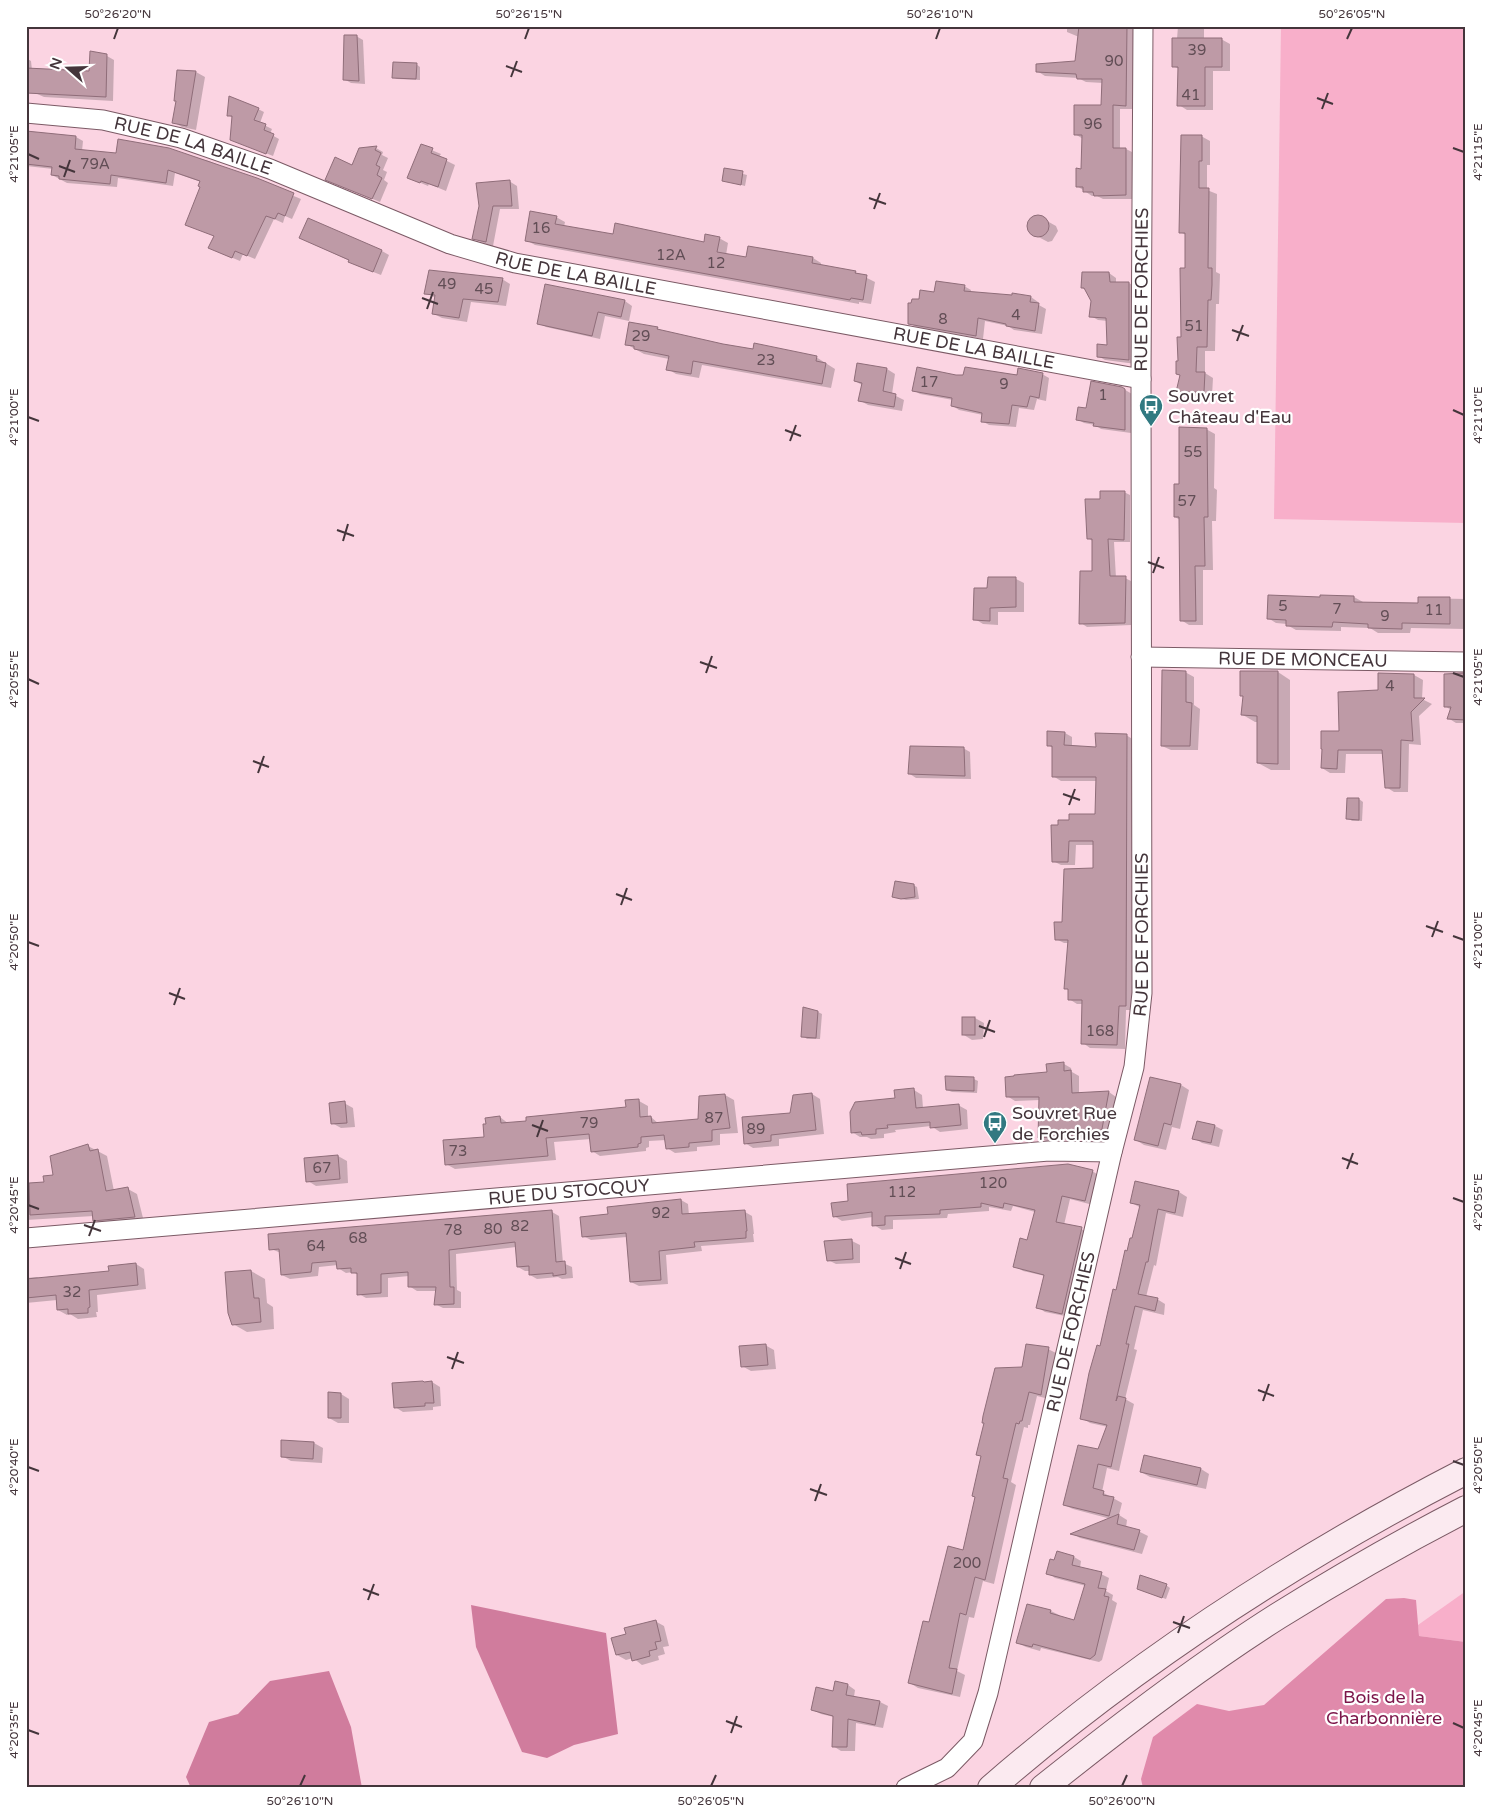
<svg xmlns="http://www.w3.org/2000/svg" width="1492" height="1814" viewBox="0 0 1492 1814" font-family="'Varela Round',sans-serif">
<rect width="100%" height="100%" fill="#fbd4e2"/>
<g fill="#f8afca">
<polygon points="1281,26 1466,26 1466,523 1274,519"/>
<polygon points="1466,1591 1466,1642 1419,1636 1418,1625"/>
</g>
<polygon fill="#e08aab" points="1404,1598 1416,1600 1419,1636 1466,1642 1466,1788 1143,1788 1141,1779 1153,1737 1197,1704 1229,1711 1264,1705 1386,1599"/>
<g fill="#d07c9d">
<polygon points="471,1605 606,1633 618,1734 574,1745 547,1758 522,1752 476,1647"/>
<polygon points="329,1671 351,1727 362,1788 191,1788 186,1777 209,1722 238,1714 270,1681"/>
</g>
<g fill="#0003">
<polygon points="1065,26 1134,26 1134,109 1120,109 1120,149 1126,149 1134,153 1133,199 1103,199 1097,196 1092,196 1077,186 1083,171 1083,139 1075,134 1102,106 1103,83 1086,82 1078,78 1045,76 1037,71 1076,62 1079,37 1067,32 1067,27"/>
<polygon points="1178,26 1204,26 1204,39 1221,39 1230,44 1230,71 1213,71 1213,110 1187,110 1179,105 1179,69 1173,66 1177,39"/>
<polygon points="356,36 363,40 365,84 351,83 344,79"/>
<polygon points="91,53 107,56 114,60 113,101 44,97 26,89 26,58 31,61 32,70 90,72"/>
<polygon points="416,64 420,67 420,80 397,79 393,77"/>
<polygon points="178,71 196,72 205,77 196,130 182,127 173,122 177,101"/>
<polygon points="258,109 264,112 260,123 272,129 270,134 279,139 273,156 231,139 233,118 228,115"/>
<polygon points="26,132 76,137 83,141 82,151 117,154 150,145 209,161 301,199 292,219 285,216 283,223 274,219 255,259 243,254 240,261 209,248 215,236 187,224 202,187 201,182 175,173 173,186 118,178 117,187 67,183 52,175 53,169 26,166"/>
<polygon points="1201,136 1210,141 1210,165 1207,165 1207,190 1217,194 1216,272 1220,274 1219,304 1216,304 1215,351 1205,351 1205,373 1213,378 1212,396 1186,396 1178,391 1181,375 1177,373 1182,338 1186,269 1186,235 1180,232"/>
<polygon points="422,146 441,154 439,157 455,165 446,191 429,184 428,186 409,178"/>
<polygon points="376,148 383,152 382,155 388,158 383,170 387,172 384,180 388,183 380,202 334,183 352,166 360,149"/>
<polygon points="725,169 747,175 745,186 723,180"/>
<polygon points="509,181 517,186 519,209 500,209 493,246 481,242 474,238 480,206"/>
<polygon points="1038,216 1056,226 1058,231 1052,241 1048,242 1029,232 1027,225 1032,218"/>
<polygon points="556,217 565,222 564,227 614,235 705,243 719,238 728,243 726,255 747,259 813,258 821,263 821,266 855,272 875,282 871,304 859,302 859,304 535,245 526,240"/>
<polygon points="300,238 382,251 389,255 381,275 358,266 350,261"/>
<polygon points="1109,273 1116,278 1116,283 1129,283 1136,287 1136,364 1105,360 1098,356 1108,346 1108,321 1098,320 1091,316 1092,301 1086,290 1082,288"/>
<polygon points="502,279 510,284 506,306 471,302 467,322 442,318 434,314 436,298 426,293"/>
<polygon points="546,285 625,301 632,306 629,321 605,316 600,339 546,327 539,323"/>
<polygon points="964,286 971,290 971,293 1031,297 1038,302 1037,304 1046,309 1042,334 1014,330 1008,326 985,321 983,339 916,327 909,323 921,300 935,294"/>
<polygon points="657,328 664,332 723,345 816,357 835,369 831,388 702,365 699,378 676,374 668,369 669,359 644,354 626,344"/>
<polygon points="887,369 895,374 892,394 904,400 902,411 868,405 859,400 862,385 855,381"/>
<polygon points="1042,374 1049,378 1046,401 1037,399 1034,410 1019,408 1016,427 989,425 982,421 983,415 959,410 953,406 953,400 920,394 913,390 955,376"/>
<polygon points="1122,388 1132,394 1131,433 1101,429 1095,425 1084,423 1077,419 1087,410"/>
<polygon points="1206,429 1215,434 1214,488 1217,490 1216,521 1212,521 1213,570 1203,570 1203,625 1189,625 1181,620 1180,520 1175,517 1180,485"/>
<polygon points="1124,492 1130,495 1130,542 1114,542 1116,578 1125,578 1131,581 1131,625 1087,627 1081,623 1093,573 1094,542 1088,538 1101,500"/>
<polygon points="1016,579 1024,583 1024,612 998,612 998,625 983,624 975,619 989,589"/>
<polygon points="1322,596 1354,597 1363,602 1363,604 1419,605 1419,598 1466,599 1466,629 1411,628 1410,633 1378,633 1370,628 1341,627 1341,631 1296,630 1287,625 1287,624 1276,623 1268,618 1322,598"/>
<polygon points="1185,672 1194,677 1194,705 1200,709 1198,750 1171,750 1162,746"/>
<polygon points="1278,672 1290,680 1290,770 1271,770 1258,763 1259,722 1255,722 1243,715 1244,697 1241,695"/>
<polygon points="1379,674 1414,675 1423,680 1422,699 1432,704 1419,716 1421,745 1409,744 1408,792 1394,792 1386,787 1384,754 1346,754 1345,773 1330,773 1322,768 1340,732 1379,691"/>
<polygon points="1466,676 1466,723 1456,723 1448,718 1451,710 1445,706"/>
<polygon points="1065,733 1072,737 1072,747 1097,748 1126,735 1134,740 1133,1010 1126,1010 1125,1049 1090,1048 1083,1043 1083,1004 1077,1004 1069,999 1069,990 1065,988 1069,943 1064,943 1056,939 1063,923 1095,869 1095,845 1076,845 1075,865 1061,865 1053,861 1059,827 1070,821 1096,815 1097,781 1061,781 1053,776 1053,748 1048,745"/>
<polygon points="963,748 970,752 971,779 916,778 910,774"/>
<polygon points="1359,799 1363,802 1362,821 1352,821 1348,818"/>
<polygon points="913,885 917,887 919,899 906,900 894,897"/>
<polygon points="818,1012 822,1014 820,1039 807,1039 803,1036"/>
<polygon points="975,1018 984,1023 983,1039 972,1040 964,1035"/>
<polygon points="1064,1064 1071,1068 1072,1072 1079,1076 1079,1094 1109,1092 1116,1097 1109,1134 1105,1137 1046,1141 1039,1137 1040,1100 1015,1101 1007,1096"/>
<polygon points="974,1079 978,1081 977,1093 952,1092 947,1090"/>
<polygon points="1181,1085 1189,1090 1180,1129 1172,1127 1166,1150 1144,1145 1136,1140"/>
<polygon points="914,1090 922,1095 923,1108 958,1105 967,1110 968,1129 940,1132 931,1126 895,1130 896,1132 884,1134 884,1138 871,1139 867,1137 860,1137 852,1132 896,1099"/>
<polygon points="812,1094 820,1099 824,1134 779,1139 779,1146 753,1148 745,1143 791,1114"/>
<polygon points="725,1095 734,1100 738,1133 720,1134 720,1145 697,1147 697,1151 675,1153 667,1148 666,1140 649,1141 649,1147 646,1148 646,1151 600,1156 592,1151 591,1139 554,1142 556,1160 455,1169 446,1164 486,1138 500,1117 509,1124 628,1108 626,1102 639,1101 648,1106 648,1117 651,1117 659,1124 700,1120"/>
<polygon points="344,1103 353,1108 355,1127 341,1128 332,1123"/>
<polygon points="1198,1122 1215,1126 1223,1130 1219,1147 1202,1143 1194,1138"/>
<polygon points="88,1146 107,1156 114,1191 128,1189 137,1194 144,1222 104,1226 95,1220 94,1216 26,1220 26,1184 45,1183"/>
<polygon points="338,1156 347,1161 348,1183 316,1186 308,1181"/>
<polygon points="1092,1171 1100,1176 1093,1205 1070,1199 1064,1225 1081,1229 1089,1233 1070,1317 1045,1312 1037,1307 1045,1276 1023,1271 1015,1266 1028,1241 1035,1212 1013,1206 1011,1211 989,1207 989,1211 948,1214 947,1218 893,1220 893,1229 882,1230 874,1225 873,1217 842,1221 834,1216"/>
<polygon points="1179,1192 1187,1197 1183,1217 1166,1213 1156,1266 1154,1265 1146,1297 1157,1299 1165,1304 1164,1315 1143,1310 1134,1349 1137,1350 1125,1399 1134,1404 1119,1471 1107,1468 1102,1492 1122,1503 1119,1515 1127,1520 1126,1528 1140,1532 1148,1536 1142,1554 1080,1538 1073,1534 1111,1519 1073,1509 1064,1505 1099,1451 1108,1427 1090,1423 1082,1418 1141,1208 1132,1203"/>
<polygon points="681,1200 688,1204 689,1215 745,1212 752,1216 754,1234 753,1234 754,1242 701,1246 702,1251 666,1255 668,1284 639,1286 631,1282 627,1237 591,1240 583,1236 609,1215"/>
<polygon points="552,1212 559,1216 563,1263 572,1267 573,1278 562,1279 558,1277 537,1279 530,1275 530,1271 525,1271 518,1267 516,1247 456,1254 457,1290 461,1292 461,1308 443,1308 435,1304 437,1291 417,1291 409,1286 409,1276 388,1278 388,1297 366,1298 359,1294 358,1275 353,1272 346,1273 338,1268 338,1265 319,1267 318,1276 290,1279 282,1275 281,1253 271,1249"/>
<polygon points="852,1241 860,1245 860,1263 836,1264 828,1260"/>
<polygon points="136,1264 144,1269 146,1289 97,1295 98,1312 96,1312 97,1317 78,1319 70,1314 67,1315 58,1310 57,1300 26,1303 26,1278 37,1277 40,1279 110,1272"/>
<polygon points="251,1271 265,1279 267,1303 273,1307 274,1329 247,1332 233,1324"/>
<polygon points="765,1345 774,1350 776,1369 751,1371 742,1366"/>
<polygon points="1048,1349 1056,1353 1049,1399 1037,1396 1030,1425 1028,1425 1028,1428 1024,1427 1011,1482 1016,1485 994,1584 983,1581 974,1618 969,1617 957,1671 965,1675 960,1697 918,1688 910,1683 930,1624 964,1551 1023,1368"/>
<polygon points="432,1382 440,1387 441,1406 433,1407 433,1410 403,1412 395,1407 425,1383"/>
<polygon points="341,1394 349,1399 349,1423 338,1423 329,1418"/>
<polygon points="314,1443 323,1448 322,1463 291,1461 282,1456"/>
<polygon points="1201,1469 1209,1474 1206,1489 1150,1477 1141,1472"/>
<polygon points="1074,1557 1081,1561 1080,1568 1101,1574 1109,1578 1106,1591 1113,1595 1112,1600 1117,1603 1102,1660 1099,1662 1041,1648 1040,1651 1026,1647 1018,1643 1051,1611 1059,1615 1058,1617 1075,1621 1086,1586 1055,1578 1048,1573"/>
<polygon points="1166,1585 1170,1588 1166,1599 1138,1589"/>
<polygon points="655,1621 664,1626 669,1646 663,1647 665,1654 658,1656 659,1660 642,1665 633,1658 626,1660 617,1655 627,1635"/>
<polygon points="848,1685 855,1690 854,1697 880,1702 888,1706 883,1728 856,1723 855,1751 841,1751 833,1746 834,1717 821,1714 813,1710 834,1693"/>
</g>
<g fill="#be9aa6" stroke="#8f6d79">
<polygon points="1079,26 1127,26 1126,106 1113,105 1113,148 1126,148 1126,195 1094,196 1093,192 1083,192 1083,187 1076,187 1076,168 1081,169 1082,135 1074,135 1074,105 1101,105 1102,79 1077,79 1076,74 1036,72 1036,64 1075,61"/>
<polygon points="344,35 357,35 359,81 343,80"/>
<polygon points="1172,38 1222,38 1222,67 1205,67 1205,106 1177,106 1178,67 1172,67"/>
<polygon points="90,51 107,54 106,97 26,93 26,68 89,71"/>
<polygon points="393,62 417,63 416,79 392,78"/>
<polygon points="177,70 196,71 187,126 172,123 176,101 174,101"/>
<polygon points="229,96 259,108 254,120 266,124 264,130 274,134 266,154 230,140 232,116 227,116"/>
<polygon points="26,131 76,136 75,149 116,153 118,139 169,148 257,178 294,193 285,216 278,213 275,219 266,216 247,256 235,251 232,258 208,248 214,236 185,225 200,187 198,186 200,181 168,170 166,183 111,175 110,184 59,179 59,176 51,175 52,167 26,164"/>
<polygon points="1181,135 1202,135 1202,161 1199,161 1199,188 1209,188 1208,268 1212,268 1212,285 1211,300 1208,300 1207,347 1197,347 1196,372 1205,372 1204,392 1176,392 1180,375 1176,374 1176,361 1178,361 1177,337 1181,337 1180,268 1185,268 1185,233 1179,233"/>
<polygon points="421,144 433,148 431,153 447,159 438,187 421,181 420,183 407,178"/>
<polygon points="377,146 375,150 381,153 376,165 380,167 377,175 382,178 372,199 325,180 335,157 352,165 359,148"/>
<polygon points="724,168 743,171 741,185 722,181"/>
<polygon points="510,180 512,206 493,206 486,242 472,239 479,206 476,183"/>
<polygon points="530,211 557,216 555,224 613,234 615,223 704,242 705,234 720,237 717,252 746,257 748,246 813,257 812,263 856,271 855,273 867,275 863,300 851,298 850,300 525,241"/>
<circle cx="1038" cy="226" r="11"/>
<polygon points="308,218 382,250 373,272 348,262 349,260 299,238"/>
<polygon points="429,270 503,278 498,302 463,299 459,318 432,314 435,295 424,294"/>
<polygon points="1082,272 1109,272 1110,282 1129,282 1129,360 1097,357 1097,344 1107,345 1106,318 1089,317 1091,301 1084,288 1081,288"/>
<polygon points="936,281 965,285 964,291 1012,295 1012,293 1031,296 1030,302 1039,303 1035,331 1006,326 1006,324 978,318 976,336 908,324 908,303 911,303 912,299 919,299 920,290 934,292"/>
<polygon points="545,284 625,300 621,317 598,312 592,336 537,324"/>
<polygon points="629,322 658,327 657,329 723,344 753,349 754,343 817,356 816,361 826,363 822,384 693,361 691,374 666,370 669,356 634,349 634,346 625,345"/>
<polygon points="857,363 887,368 883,391 896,394 894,407 858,401 862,383 854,381"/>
<polygon points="917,367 956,375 963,375 965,367 1017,375 1018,368 1043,373 1039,398 1030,396 1027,407 1012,405 1009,424 981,422 982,413 951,406 952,398 912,391"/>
<polygon points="1091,381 1122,387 1125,389 1125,430 1093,426 1094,423 1076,420 1078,407 1086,408"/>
<polygon points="1179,427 1207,428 1208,517 1204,517 1205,566 1195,566 1196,621 1180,621 1179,517 1174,517 1174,484 1179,484"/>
<polygon points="1100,491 1125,491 1124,540 1108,539 1110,576 1126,576 1125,623 1079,624 1080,571 1092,571 1092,539 1087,539 1085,499 1100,499"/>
<polygon points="988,577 1016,577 1016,607 990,608 990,621 973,620 974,588 987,588"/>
<polygon points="1268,595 1320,597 1320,595 1354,596 1354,602 1418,603 1418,597 1450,597 1450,624 1402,623 1402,629 1368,628 1368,624 1333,622 1332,627 1286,626 1286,620 1267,619"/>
<polygon points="1162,670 1186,671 1186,702 1192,703 1190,746 1161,746"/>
<polygon points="1240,671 1278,671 1278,764 1257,763 1257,716 1241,715 1243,696 1240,696"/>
<polygon points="1378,673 1414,674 1414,698 1425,698 1411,712 1413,741 1401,740 1400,788 1385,788 1382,750 1338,750 1337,769 1321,768 1322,749 1321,749 1321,731 1339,731 1338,692 1378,690"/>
<polygon points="1464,673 1466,673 1466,720 1447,719 1451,707 1444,707 1444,674"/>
<polygon points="1047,731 1065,732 1064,745 1096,747 1095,733 1127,734 1126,1006 1119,1006 1117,1045 1081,1044 1082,1000 1068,1000 1068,989 1064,989 1068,940 1055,940 1054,922 1062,922 1064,869 1093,868 1093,841 1069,841 1068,862 1052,862 1051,825 1058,825 1058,820 1069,820 1069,814 1095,814 1096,777 1052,777 1052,746 1047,746"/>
<polygon points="910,746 964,747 965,776 908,774"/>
<polygon points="1347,798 1359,798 1359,820 1346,819"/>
<polygon points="895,881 914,884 915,897 901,899 892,897"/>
<polygon points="803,1007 818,1011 816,1038 801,1037"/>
<rect x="962" y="1017" width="13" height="18"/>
<polygon points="1064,1062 1064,1071 1071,1070 1072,1093 1109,1091 1102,1129 1097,1133 1038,1138 1039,1097 1006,1097 1005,1077 1014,1076 1014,1075 1047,1072 1046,1064"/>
<polygon points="945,1076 974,1077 974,1091 946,1090"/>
<polygon points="1150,1077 1181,1084 1171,1125 1164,1123 1158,1146 1134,1140"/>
<polygon points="914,1088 916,1108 959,1104 961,1125 930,1128 930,1122 887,1125 888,1128 876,1129 876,1134 862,1135 861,1132 851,1133 850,1112 855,1102 895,1098 894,1090"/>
<polygon points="812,1093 816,1130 771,1135 771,1141 744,1144 742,1117 790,1113 793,1095"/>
<polygon points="725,1094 730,1128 712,1130 712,1141 689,1143 689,1147 666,1149 664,1135 641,1137 641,1143 638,1144 638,1147 591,1152 589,1134 546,1138 548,1156 445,1165 443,1140 484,1137 483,1124 486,1124 485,1118 500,1116 501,1123 526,1121 526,1117 626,1107 625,1100 639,1099 640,1117 651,1116 652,1123 698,1119 699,1096"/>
<polygon points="345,1101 347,1123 331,1124 329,1103"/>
<polygon points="1197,1121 1215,1125 1211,1143 1192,1139"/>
<polygon points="88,1144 90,1151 98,1149 106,1191 128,1187 135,1217 93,1221 92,1211 30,1215 29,1183 44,1182 43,1176 53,1175 50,1156"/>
<polygon points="338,1155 340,1179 306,1182 304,1158"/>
<polygon points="1068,1164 1093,1170 1085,1201 1062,1196 1056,1222 1082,1227 1062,1314 1036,1308 1044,1275 1013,1267 1020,1238 1027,1240 1035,1210 1004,1203 1003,1208 981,1203 981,1207 940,1210 940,1214 885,1216 885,1225 872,1226 872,1212 833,1217 831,1203 848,1201 847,1184"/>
<polygon points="1135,1181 1179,1191 1175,1213 1158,1209 1148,1262 1146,1262 1138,1294 1158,1298 1155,1311 1135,1306 1126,1344 1129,1344 1116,1401 1118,1396 1126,1398 1111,1467 1098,1464 1093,1488 1104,1491 1103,1495 1114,1497 1109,1516 1063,1505 1078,1445 1098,1449 1107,1425 1080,1419 1089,1373 1097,1345 1100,1346 1113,1289 1116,1290 1125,1250 1127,1251 1130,1238 1132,1238 1140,1205 1130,1203"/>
<polygon points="681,1199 682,1214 745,1210 747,1231 746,1231 746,1238 694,1242 695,1247 659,1251 661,1280 630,1282 626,1233 582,1237 580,1217 608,1214 607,1207"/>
<polygon points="552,1210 556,1262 565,1261 566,1274 553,1276 553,1273 529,1275 529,1266 517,1267 515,1242 449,1250 450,1287 454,1287 454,1304 434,1305 436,1287 408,1287 408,1272 381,1274 381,1293 357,1295 357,1273 351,1273 351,1268 337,1269 336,1261 312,1263 311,1272 281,1275 279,1249 269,1250 268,1234"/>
<polygon points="852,1239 853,1259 827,1261 824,1241"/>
<polygon points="136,1263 138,1285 89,1290 90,1307 88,1308 88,1313 68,1314 68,1309 57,1310 56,1295 26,1298 26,1279 109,1271 108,1266"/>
<polygon points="251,1270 254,1298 259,1298 261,1322 232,1325 228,1313 225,1272"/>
<polygon points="766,1344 768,1365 741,1367 739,1346"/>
<polygon points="1026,1344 1049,1347 1041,1395 1029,1392 1022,1421 1020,1421 1019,1424 1016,1423 1003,1478 1008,1479 985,1580 975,1577 966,1615 960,1613 949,1668 957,1669 952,1694 908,1683 923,1621 929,1622 948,1546 963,1550 975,1497 972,1496 981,1456 976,1455 984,1423 982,1423 983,1416 995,1368 1022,1367"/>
<polygon points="423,1381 424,1382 432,1381 434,1403 425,1403 425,1406 394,1408 392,1383"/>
<polygon points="328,1392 341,1393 341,1418 328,1418"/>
<polygon points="281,1440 314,1442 313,1459 281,1457"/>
<polygon points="1144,1455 1201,1468 1197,1485 1140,1472"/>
<polygon points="1119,1514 1117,1524 1140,1530 1134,1550 1070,1534"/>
<polygon points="1057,1551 1074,1556 1072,1565 1102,1572 1098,1588 1106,1589 1104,1596 1109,1597 1095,1655 1090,1659 1033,1644 1032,1647 1016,1643 1027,1604 1051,1610 1050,1613 1074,1620 1085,1584 1046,1574 1050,1559 1054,1560"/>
<polygon points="1140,1575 1167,1584 1162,1598 1137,1589"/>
<polygon points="656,1620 661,1641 655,1642 657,1649 649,1651 650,1656 632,1661 630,1652 616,1655 611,1638 626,1634 624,1628"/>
<polygon points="835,1681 848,1684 846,1695 880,1701 875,1725 848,1719 847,1747 832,1747 833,1716 811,1710 816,1687 833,1691"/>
</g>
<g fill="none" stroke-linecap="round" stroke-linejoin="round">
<g stroke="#7b5a65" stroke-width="21">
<g id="street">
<path id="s1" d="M26 113 103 120 181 138 270 169 450 244 515 263 1141 379"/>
<path id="s2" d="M1141 657 1466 662"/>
<path id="s3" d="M26 1238 1049 1151 1112 1152"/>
<path id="s4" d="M906 1788 947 1768 973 1741 988 1693 1112 1152 1134 1067 1142 993 1141 379 1143 26"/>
</g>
</g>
<g stroke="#7b5a65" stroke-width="28">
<g id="secondary">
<path d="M991 1788C1134 1664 1297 1558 1466 1471"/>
<path d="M1043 1788C1119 1727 1196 1668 1278 1616 1339 1578 1402 1542 1466 1509"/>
</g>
</g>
<use href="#street" stroke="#fff" stroke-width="19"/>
<use href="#secondary" stroke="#fbeaf0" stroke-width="26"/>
</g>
<path fill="none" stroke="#44353b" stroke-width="2" d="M114 39 118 28M525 39 529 28M936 39 940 28M1347 39 1352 28M506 66 522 72M511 77 517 61M1317 98 1333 104M1322 109 1328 93M1453 148 1464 152M28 154 39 159M59 166 75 172M64 177 70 160M869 198 886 204M874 209 880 193M422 298 438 304M427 309 433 292M1232 330 1249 336M1237 341 1243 325M1453 410 1464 415M28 417 39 421M785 430 801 436M790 441 796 425M337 530 354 536M343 541 348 524M1148 562 1164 568M1153 573 1159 557M700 662 717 668M706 673 712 656M1453 673 1464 677M28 679 39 684M253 761 269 767M258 773 264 756M1063 794 1080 800M1069 805 1075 789M616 894 632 900M621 905 627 888M1426 926 1443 932M1453 936 1464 940M1432 937 1438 921M28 942 39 946M169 993 185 999M174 1005 180 988M979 1026 995 1032M984 1037 990 1020M532 1125 548 1131M537 1137 543 1120M1342 1158 1358 1164M1347 1169 1353 1153M1453 1198 1464 1202M28 1205 39 1209M84 1225 101 1231M89 1236 95 1220M895 1258 911 1264M900 1269 906 1252M447 1357 464 1363M452 1369 458 1352M1258 1390 1274 1396M1263 1401 1269 1384M1453 1461 1464 1465M28 1467 39 1471M810 1489 827 1495M815 1501 821 1484M363 1589 379 1595M368 1600 374 1584M1173 1622 1190 1628M1178 1633 1184 1616M726 1721 742 1727M1453 1723 1464 1728M28 1730 39 1734M731 1733 737 1716M300 1786 305 1775M711 1786 716 1775M1122 1786 1127 1775"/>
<defs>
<g id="bus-pin" transform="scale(1.25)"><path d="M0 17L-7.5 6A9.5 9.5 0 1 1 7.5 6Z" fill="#317981" stroke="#fff"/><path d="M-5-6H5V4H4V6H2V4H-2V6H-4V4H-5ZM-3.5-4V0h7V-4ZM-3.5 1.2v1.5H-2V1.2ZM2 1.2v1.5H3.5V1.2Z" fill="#fff"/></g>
</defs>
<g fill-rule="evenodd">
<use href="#bus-pin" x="1151" y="406"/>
<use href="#bus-pin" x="995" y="1123"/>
</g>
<g text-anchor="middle" stroke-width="4.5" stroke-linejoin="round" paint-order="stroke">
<g font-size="15" fill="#624e56">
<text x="1197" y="55">39</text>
<text x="1114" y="66">90</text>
<text x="1191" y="100">41</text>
<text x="1093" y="129">96</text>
<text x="95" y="169">79A</text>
<text x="541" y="233">16</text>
<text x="671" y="260">12A</text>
<text x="716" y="268">12</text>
<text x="447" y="289">49</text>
<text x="484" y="294">45</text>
<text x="1016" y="320">4</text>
<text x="943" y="324">8</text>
<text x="1194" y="331">51</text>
<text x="641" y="341">29</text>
<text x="766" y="365">23</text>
<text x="929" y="387">17</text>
<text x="1004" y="389">9</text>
<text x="1103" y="400">1</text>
<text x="1193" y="457">55</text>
<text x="1187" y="506">57</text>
<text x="1283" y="611">5</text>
<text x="1337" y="614">7</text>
<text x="1434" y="615">11</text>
<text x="1385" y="621">9</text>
<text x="1390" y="691">4</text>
<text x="1100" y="1036">168</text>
<text x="714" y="1123">87</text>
<text x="589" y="1128">79</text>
<text x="756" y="1134">89</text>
<text x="458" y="1156">73</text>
<text x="322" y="1173">67</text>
<text x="993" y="1188">120</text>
<text x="902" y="1197">112</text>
<text x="661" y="1218">92</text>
<text x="520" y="1231">82</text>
<text x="493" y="1234">80</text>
<text x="453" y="1235">78</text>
<text x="358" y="1243">68</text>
<text x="316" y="1251">64</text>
<text x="72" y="1297">32</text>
<text x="967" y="1568">200</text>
</g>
<g font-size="18" fill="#44353b" stroke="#fff">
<text dy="6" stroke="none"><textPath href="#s1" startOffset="171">RUE DE LA BAILLE</textPath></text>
<text dy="6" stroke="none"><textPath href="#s1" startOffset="576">RUE DE LA BAILLE</textPath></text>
<text dy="6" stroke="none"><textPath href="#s4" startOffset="1554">RUE DE FORCHIES</textPath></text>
<text dy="6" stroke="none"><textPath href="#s1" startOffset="981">RUE DE LA BAILLE</textPath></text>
<text dy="6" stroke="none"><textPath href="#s2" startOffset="162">RUE DE MONCEAU</textPath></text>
<text dy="6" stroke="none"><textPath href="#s4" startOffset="909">RUE DE FORCHIES</textPath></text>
<text dy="6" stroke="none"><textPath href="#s3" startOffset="545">RUE DU STOCQUY</textPath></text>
<text dy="6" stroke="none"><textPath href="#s4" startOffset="504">RUE DE FORCHIES</textPath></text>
</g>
<g font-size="18" fill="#44353b" stroke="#fff" text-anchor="start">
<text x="1168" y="402">Souvret<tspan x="1168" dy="21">Château d'Eau</tspan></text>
<text x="1012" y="1119">Souvret Rue<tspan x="1012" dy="21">de Forchies</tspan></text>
</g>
<g font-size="18" fill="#7b1549" stroke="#fff">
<text x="1384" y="1703">Bois de la<tspan x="1384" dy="21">Charbonnière</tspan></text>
</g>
</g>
<rect width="1492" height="1814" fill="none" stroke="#ffffff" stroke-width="55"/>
<g transform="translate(68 68) rotate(290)" stroke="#ffffff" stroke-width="4" paint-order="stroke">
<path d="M0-4L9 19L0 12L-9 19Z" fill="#44353b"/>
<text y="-8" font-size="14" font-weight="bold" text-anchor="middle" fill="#44353b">N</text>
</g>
<rect x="28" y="28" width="1436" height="1758" fill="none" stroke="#44353b" stroke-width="2"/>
<g font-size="12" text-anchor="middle" fill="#44353b">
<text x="118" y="18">50°26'20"N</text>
<text x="529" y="18">50°26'15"N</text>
<text x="940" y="18">50°26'10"N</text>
<text x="1352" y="18">50°26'05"N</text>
<text transform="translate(1478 152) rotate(-90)" y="4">4°21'15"E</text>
<text transform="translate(14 154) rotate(-90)" y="4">4°21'05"E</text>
<text transform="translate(1478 415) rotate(-90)" y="4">4°21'10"E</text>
<text transform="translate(14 417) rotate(-90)" y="4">4°21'00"E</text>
<text transform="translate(1478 677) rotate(-90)" y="4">4°21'05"E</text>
<text transform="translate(14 679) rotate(-90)" y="4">4°20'55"E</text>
<text transform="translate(1478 940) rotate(-90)" y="4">4°21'00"E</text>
<text transform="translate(14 942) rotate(-90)" y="4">4°20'50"E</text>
<text transform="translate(1478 1202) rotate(-90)" y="4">4°20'55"E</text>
<text transform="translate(14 1205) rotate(-90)" y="4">4°20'45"E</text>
<text transform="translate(1478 1465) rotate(-90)" y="4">4°20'50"E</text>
<text transform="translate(14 1467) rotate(-90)" y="4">4°20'40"E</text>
<text transform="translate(1478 1728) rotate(-90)" y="4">4°20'45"E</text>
<text transform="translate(14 1730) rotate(-90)" y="4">4°20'35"E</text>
<text x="300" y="1805">50°26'10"N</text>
<text x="711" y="1805">50°26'05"N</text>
<text x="1122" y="1805">50°26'00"N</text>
</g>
</svg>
